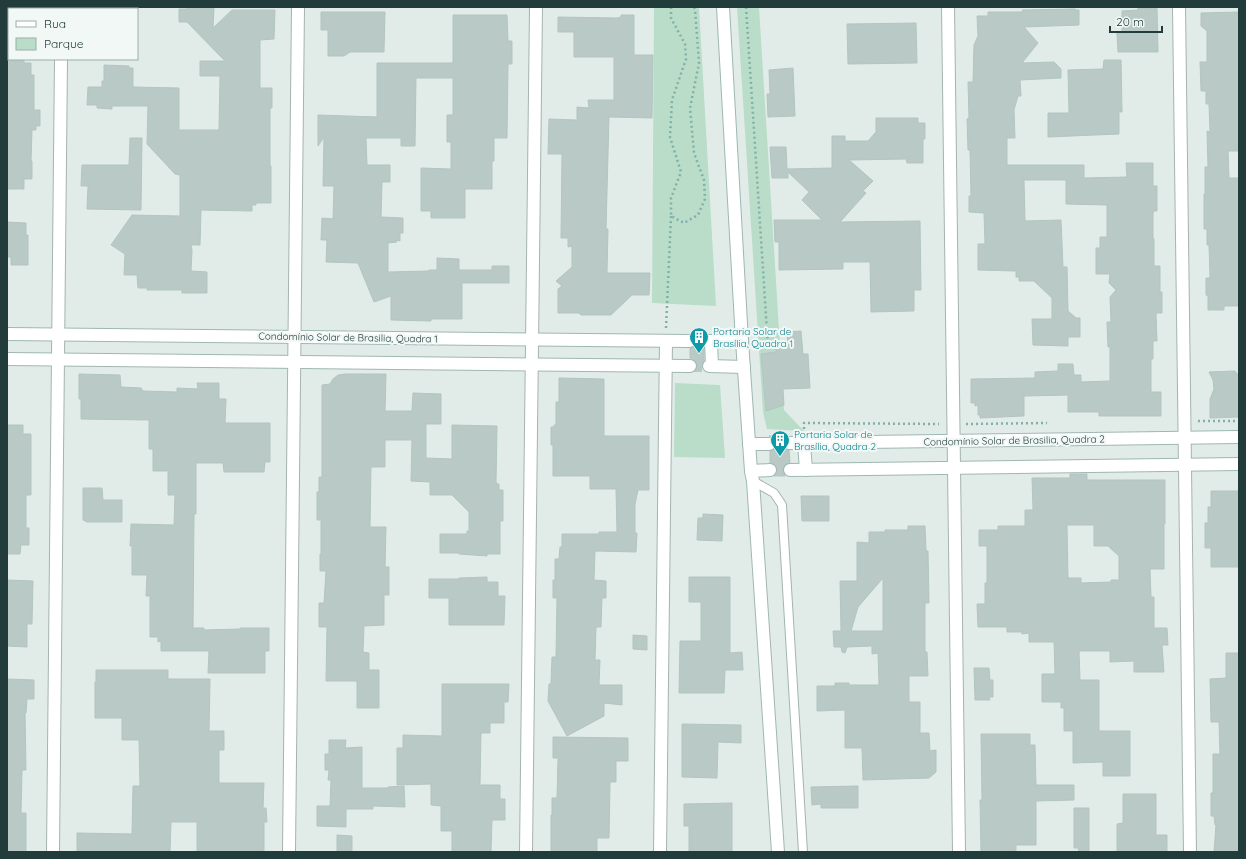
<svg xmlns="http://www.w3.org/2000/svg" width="1246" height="859" viewBox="0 0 1246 859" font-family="Quicksand,sans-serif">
<rect width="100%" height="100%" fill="#e1ece9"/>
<g fill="#b9ddc9">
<polygon points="654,7 699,7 716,306 652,303"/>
<polygon points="737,7 759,7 784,410 804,431 767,429 763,412"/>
<polygon points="675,383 720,385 725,458 674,457"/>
</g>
<g fill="#b9c9c5" stroke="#b3c5c1" fill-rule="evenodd">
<polygon points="187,7 214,7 213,28 232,10 275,10 274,39 260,40 260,88 272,88 272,108 270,108 270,166 271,166 271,203 256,203 256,205 252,205 252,211 201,210 200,245 191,245 192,250 191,271 207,272 207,293 182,293 182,290 147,290 147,288 138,288 137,275 124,275 125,254 111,245 132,215 180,216 180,175 175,174 147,144 148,106 112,106 112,109 97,108 97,105 87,105 88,87 102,87 102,81 104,81 104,65 129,66 129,68 133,68 133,87 179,88 179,130 219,130 220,76 200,76 200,61 225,61 187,22 179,22 179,9 187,9"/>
<polygon points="1138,8 1157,8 1158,52 1118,52 1117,33 1122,33 1122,11 1138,10"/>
<polygon points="1075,9 1075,10 1079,10 1079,25 1024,27 1038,43 1022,63 1054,62 1061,69 1061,78 1020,80 1021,96 1018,96 1014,110 1015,138 1007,138 1007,165 1084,165 1084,178 1127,177 1126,163 1153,163 1153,186 1157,186 1157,211 1154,211 1153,213 1153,239 1154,239 1154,266 1160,266 1160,292 1162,292 1162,313 1156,313 1157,341 1153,341 1153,359 1151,359 1151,392 1161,392 1161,416 1099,416 1099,412 1068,412 1068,395 1024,396 1024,416 980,418 980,415 978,415 978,405 975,406 975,403 971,403 971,379 1035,378 1035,372 1058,371 1058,364 1073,364 1074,375 1081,375 1081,382 1110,381 1110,347 1108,347 1107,322 1111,322 1110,297 1116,290 1109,283 1110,274 1096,274 1096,248 1100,248 1100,237 1107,237 1107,205 1066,204 1066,180 1024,180 1025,221 1061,220 1063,267 1067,267 1068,311 1076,318 1080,318 1080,337 1068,337 1068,346 1033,345 1032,319 1052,319 1052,298 1034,281 1019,281 1019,277 1016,277 1016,271 978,270 978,244 985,244 984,213 969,212 969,196 971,196 970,150 968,150 967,119 969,118 968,82 973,82 974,45 978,36 977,16 988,16 988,12 1023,12 1022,10"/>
<polygon points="321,12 385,12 384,52 350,52 344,56 328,56 328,30 321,30"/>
<polygon points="1239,12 1239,151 1228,151 1229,178 1239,178 1239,306 1224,306 1224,310 1208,310 1208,296 1206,295 1206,278 1209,278 1210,277 1209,245 1207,245 1207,229 1204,229 1204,194 1205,194 1205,167 1208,167 1207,131 1210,132 1209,104 1206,104 1206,91 1201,91 1200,62 1207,62 1207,31 1201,26 1201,13"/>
<polygon points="453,15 507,15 508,41 512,41 512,64 508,64 507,138 494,138 494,161 492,161 492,189 465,189 465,218 431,218 431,211 421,211 421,168 451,169 451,142 447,142 447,115 453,115 453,78 416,78 415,146 401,146 401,138 366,138 367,165 390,165 390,182 382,182 381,217 403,218 403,233 400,233 400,241 396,240 397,242 388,243 388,272 429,271 429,270 437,270 437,258 459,259 459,270 492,270 492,266 509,266 509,283 462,283 462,319 431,319 431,321 391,320 391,296 374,302 358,263 326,262 327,240 321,240 322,218 333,219 334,186 323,186 324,137 318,146 318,115 377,117 377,63 453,63"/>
<polygon points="621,15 634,15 634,55 653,55 652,118 609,117 606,229 608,229 607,273 650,273 649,295 632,295 611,315 581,315 579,313 558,313 558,289 562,286 556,281 572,267 572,246 568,247 568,238 561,238 562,154 548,154 549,119 577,120 577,107 589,108 588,100 614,100 614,57 574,57 574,32 558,32 558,17 617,18 621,17"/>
<polygon points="916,23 917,63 848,64 847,24"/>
<polygon points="7,59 24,59 24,63 31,63 31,75 34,75 34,110 40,110 40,126 36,126 36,130 32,130 31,161 32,161 32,179 24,179 24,189 7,189"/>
<polygon points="1104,60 1121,60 1122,112 1119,112 1119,134 1048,137 1048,113 1069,113 1068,70 1103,69"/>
<polygon points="793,68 795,116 768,117 767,94 770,94 769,70"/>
<polygon points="876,118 918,118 918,123 925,123 925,139 923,139 923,163 907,163 906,159 849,160 873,181 863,191 866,193 840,222 920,221 921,290 914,290 914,311 871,312 870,262 843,262 843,269 779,270 779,242 775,242 774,220 822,220 802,200 809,192 788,172 788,178 772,178 770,147 786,147 787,169 832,168 832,136 845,136 845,141 868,141 876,132"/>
<polygon points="130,138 142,138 141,210 87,209 88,186 81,186 82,165 129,165"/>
<polygon points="7,222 26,223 26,235 28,235 28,265 11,265 11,257 7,257"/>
<polygon points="801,331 803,354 808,354 810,388 783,389 784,405 766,411 761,354 776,352 776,347 788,346 787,332"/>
<polygon points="694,335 705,335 702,341 704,346 704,360 702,365 702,369 697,369 697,366 696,362 693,359 690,358 690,348 694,347 697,341 697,338"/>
<polygon points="1235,371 1239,376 1239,417 1210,418 1210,399 1214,389 1213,380 1209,372"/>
<polygon points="79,374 120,375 121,387 141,388 143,391 177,392 177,388 198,389 197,383 219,383 219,399 226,399 225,423 270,423 270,462 265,462 264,472 224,472 223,463 196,463 196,514 194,514 193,628 204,628 204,630 240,629 240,628 269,628 269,651 265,651 265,673 208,673 209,651 161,651 161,641 158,642 158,637 150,637 150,596 146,596 147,575 132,575 132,546 130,546 131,524 174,525 175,495 168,495 168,471 153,471 153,449 149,449 149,420 81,419 81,399 79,399"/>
<polygon points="345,374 386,374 385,411 412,411 413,393 441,394 441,424 426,424 426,458 452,459 452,425 497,426 496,482 497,484 499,484 499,490 503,490 503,521 500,521 500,554 487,554 487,556 459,554 459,553 440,553 440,534 467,534 467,531 469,531 469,512 452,495 430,495 430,482 411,481 412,440 385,440 385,467 371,467 370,527 386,527 385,567 389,567 389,595 384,595 384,625 364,626 363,652 369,653 369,670 379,670 379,708 357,708 357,681 326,681 327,627 319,627 319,603 324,603 326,571 320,571 320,554 321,554 321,520 317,520 317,492 319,492 319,477 322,477 322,385 330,384 333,379 338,375"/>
<polygon points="559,378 604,379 604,436 649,436 649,490 638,490 635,504 635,533 637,533 636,552 595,551 594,580 606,581 606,598 602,598 601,627 596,627 595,660 600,660 599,685 622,685 622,705 604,703 604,716 567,736 548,701 549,684 551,684 552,657 556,657 557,598 553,598 553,580 555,580 555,559 559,559 560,547 562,547 562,534 599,534 599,532 617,532 616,489 590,489 590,476 553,476 553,445 551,445 551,427 554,427 554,425 556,425 556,402 559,402"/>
<polygon points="7,425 23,425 23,434 31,434 31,495 26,495 26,528 29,528 29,545 21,545 20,554 7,554"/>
<polygon points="788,435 783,439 782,443 783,447 786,450 789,450 790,463 786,464 783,470 785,476 774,476 777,473 777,469 776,466 770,463 770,451 775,448 776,444 775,440 769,436"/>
<path d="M1070 474H1087V480H1165V524H1164V569H1150L1151 597H1154V628H1167L1168 645H1162L1164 672H1134V661L1110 662V651H1079L1080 680H1099V731H1130V776H1103V762L1073 763V731H1064V708H1061V702H1042V674H1055L1054 642H1029V633L1022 634V632H1007V627H978L977 604H985V583H987V546H979V530H998V526H1025V510H1033L1032 478H1070ZM1067 525H1094V546H1108L1119 556V580H1111V582L1081 583V578H1068Z"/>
<polygon points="83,488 102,488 103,500 122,500 122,522 87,522 83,520"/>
<polygon points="1211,491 1239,491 1239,567 1211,567 1211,548 1205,548 1205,523 1208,523 1208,507 1211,507"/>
<polygon points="801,496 829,496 829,521 802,521"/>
<polygon points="703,514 723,515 722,541 697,540 698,518 703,518"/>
<path d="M908 526H925L926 551H928L929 603H925V652H927L928 676H909V702H920V733H929L930 751 936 750V772L929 778 863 780 862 748H845V710L817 711V686H835V683H849V685H879L878 653 872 654V646L847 647 845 653 842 652 841 647H834L833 631H841L840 581H857V542L869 543V532H885V530H908ZM883 578V631H851L858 607Z"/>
<polygon points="487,577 487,582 498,582 498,596 505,596 504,625 449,625 449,598 429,598 429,579 459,579 459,578"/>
<polygon points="689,577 730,577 730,653 742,652 743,670 725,670 724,693 679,693 680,641 701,641 701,602 689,602"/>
<polygon points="7,580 33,581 32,624 27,624 27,647 7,646"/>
<polygon points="633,635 647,636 647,650 633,649"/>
<polygon points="1226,653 1239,653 1239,852 1214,852 1216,825 1215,825 1214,816 1211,816 1211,793 1213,793 1213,754 1220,754 1219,722 1211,722 1210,679 1226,678"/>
<polygon points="974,668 989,668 990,680 993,680 993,697 989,697 990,700 975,700"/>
<polygon points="96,670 168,670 168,679 210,679 209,731 224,731 224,750 219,750 219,783 264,783 263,808 266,808 267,822 264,822 264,852 197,852 197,822 171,822 170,852 77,852 77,833 132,834 133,786 140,786 139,740 122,740 122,718 95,718 95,682 96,682"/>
<polygon points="7,679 34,680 34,699 27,699 26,713 25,713 26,770 22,770 21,813 26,813 26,852 7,852"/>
<polygon points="442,684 509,684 508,702 504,702 504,723 490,723 490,733 481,733 480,785 500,785 500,799 505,799 505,820 492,820 491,852 452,852 452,831 441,831 441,806 431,805 431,784 397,785 397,748 403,748 403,735 442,736"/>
<polygon points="682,724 741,725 741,743 718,742 717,778 682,777"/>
<polygon points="981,734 1030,734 1030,745 1035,745 1036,785 1074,785 1074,800 1036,801 1036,845 1016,845 1016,852 981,852 980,800 982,800"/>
<polygon points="553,737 628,738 628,761 616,761 616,782 610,782 609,838 597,838 597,852 551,852 551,815 552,815 552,798 557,798 558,758 553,758"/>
<polygon points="329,740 346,740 345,748 362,747 362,788 388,788 388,787 404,786 405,807 373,806 373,809 346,809 346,827 317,826 317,806 330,806 331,780 328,780 329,770 325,770 325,754 329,754"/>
<polygon points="858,786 858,808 821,808 821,804 812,805 811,787"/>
<polygon points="1123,794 1156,794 1156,835 1167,835 1167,852 1117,852 1117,824 1123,823"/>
<polygon points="732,803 732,852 689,852 689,826 684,826 684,804"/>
<polygon points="1074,808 1089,808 1089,852 1079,852 1078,848 1074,848"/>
<polygon points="337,835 352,836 352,852 337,852"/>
</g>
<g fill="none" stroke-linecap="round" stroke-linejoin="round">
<g stroke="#bbc9c6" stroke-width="12" stroke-dasharray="12 6" stroke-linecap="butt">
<polyline points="690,341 709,341"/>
<polyline points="690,366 709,366"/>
<polyline points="769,444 789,443"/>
<polyline points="770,470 790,470"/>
</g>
<g stroke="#a4b4b1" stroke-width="10">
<polyline id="lane" points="753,481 774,493 782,505 803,852"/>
</g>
<g stroke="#a4b4b1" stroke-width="14">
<g id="street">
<polyline points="948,7 959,852"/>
<polyline points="1179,7 1190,852"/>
<polyline points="61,9 61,7"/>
<polyline points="53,852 61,59"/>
<polyline points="289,852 298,7"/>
<polyline points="526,852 536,7"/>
<polyline points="660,852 666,341"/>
</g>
</g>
<g stroke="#9fb7b3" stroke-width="14">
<g id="secondary">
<polyline points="723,7 742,341 751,471 753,481 778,852"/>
<polyline points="7,334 690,341"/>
<polyline points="709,341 742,341"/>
<polyline points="711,341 712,366"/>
<polyline points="7,359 690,366"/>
<polyline points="709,366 744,367"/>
<polyline points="789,443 1239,437"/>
<polyline points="804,443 806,470"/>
<polyline points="749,444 769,444"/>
<polyline points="790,470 1239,464"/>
<polyline points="751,471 770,470"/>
</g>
</g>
<g stroke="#81b0a9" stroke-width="2.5" stroke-dasharray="2 3" stroke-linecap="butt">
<polyline points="671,7 671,18 685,44 686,59 672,100 670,137 681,172 671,198 671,216 684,223 698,215 705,199 704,180 694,153 690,108 699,63 695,9 694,7"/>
<polyline points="746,7 768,347"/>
<polyline points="666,328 671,216"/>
<polyline points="1198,421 1239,421"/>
<polyline points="966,424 1047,423"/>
<polyline points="804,429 804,423 939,424"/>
</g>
<use href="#lane" stroke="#fff" stroke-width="8"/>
<use href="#street" stroke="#fff" stroke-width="12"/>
<use href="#secondary" stroke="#fff" stroke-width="12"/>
</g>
<defs>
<g id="building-pin" transform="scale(1)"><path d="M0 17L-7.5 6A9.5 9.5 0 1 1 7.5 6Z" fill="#0f9aa8" stroke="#f1f8f6"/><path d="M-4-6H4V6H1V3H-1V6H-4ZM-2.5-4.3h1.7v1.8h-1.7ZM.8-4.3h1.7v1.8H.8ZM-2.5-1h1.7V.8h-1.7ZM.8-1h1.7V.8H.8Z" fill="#fff"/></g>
</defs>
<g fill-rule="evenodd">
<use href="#building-pin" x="699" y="337"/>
<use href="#building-pin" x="780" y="440"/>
</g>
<g text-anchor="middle" stroke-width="4" stroke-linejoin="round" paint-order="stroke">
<g font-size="10" fill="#0d838f" stroke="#f1f8f6" text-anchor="start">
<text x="713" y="335">Portaria Solar de<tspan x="713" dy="12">Brasília, Quadra 1</tspan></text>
<text x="794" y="438">Portaria Solar de<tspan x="794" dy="12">Brasília, Quadra 2</tspan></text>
</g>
<g font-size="10" fill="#213c3a" stroke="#f1f8f6">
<text transform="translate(348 337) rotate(1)" y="4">Condomínio Solar de Brasilia, Quadra 1</text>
<text transform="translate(1014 440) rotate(-1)" y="4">Condomínio Solar de Brasilia, Quadra 2</text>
</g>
</g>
<rect width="1246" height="859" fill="none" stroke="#213c3a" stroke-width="16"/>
<rect x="8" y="8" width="130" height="52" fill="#f1f8f6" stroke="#9eadab"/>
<rect x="16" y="21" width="20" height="6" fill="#ffffff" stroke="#9eadab"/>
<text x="44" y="28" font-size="12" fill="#213c3a">Rua</text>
<rect x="16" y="38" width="20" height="12" fill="#b9ddc9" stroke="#9eadab"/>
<text x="44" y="48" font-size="12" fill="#213c3a">Parque</text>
<path d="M1110 26v6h52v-6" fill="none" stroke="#213c3a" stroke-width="2"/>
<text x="1116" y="26" font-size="12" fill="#213c3a" stroke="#f1f8f6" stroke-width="3" paint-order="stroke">20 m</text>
</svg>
